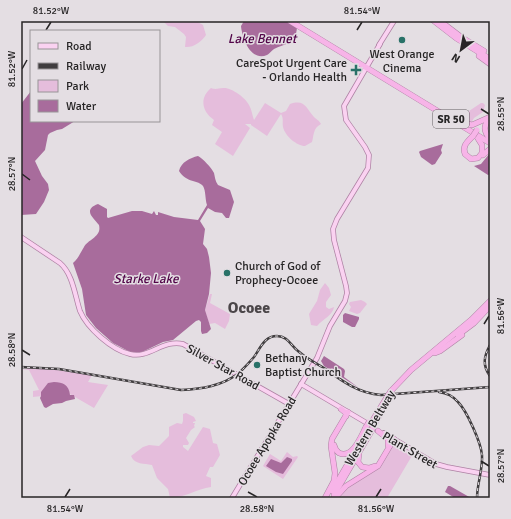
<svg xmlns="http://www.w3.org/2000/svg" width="511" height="519" viewBox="0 0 511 519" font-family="Signika,sans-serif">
<rect width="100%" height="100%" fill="#e4dee3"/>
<g fill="#e5bddc">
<path d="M163 21H196L203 25 206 35C201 42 193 48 185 47L186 37 184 34 175 27 168 26Z"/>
<path d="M211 88C216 90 218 88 223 88 231 87 246 98 249 105 252 110 252 115 254 120L265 103 281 113 286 111 290 104C305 99 306 108 314 117 317 120 319 120 321 124 313 128 314 135 312 142L305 146C297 146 285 136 283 127 282 122 284 119 281 114L267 136 251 125V124H245L250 128 233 156 215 144 222 132 212 125 214 120C202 112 199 98 211 88Z"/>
<polygon points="481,103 483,103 485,105 483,112 474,118 471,123 466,122 464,117 466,113"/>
<path d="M325 283 329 288 331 295 326 302V307L329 309 334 307C333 315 323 319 317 326L311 325 309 314 317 301 320 290Z"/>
<polygon points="210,294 212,294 210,303 230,314 229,321 225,329 215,323 209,324 205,310"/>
<polygon points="361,300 365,302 367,304 360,313 357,314 349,311 351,307 349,304 350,302"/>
<polygon points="27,368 57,370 92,375 88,382 108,385 94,408 68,393 33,397 33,391 39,390 29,370 21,369 28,369"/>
<path d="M186 413 194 417 196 421 193 422V423H195L194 426 195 427 191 430 186 438 189 443 188 445H183V447L188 451 203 427 210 429 213 443 217 444 220 455 213 467H210L206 476 211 478V487C197 489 184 498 170 498L168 489 157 478 152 465C144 463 135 465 131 456L143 447 149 445 159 446 169 436V427L177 423 182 424 183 421V414Z"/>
<polygon points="393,442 413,454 387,498 345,498 338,494 374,469"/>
<polygon points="287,452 293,457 297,456 298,457 283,479 263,466 270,454 281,461"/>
</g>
<g fill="#a86c9c">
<path d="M244 21H287L297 27C296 44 286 43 274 49 271 51 269 54 267 55 250 62 242 37 241 26Z"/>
<polygon points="31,91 31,121 75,121 62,129 57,130 50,133 48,135 45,150 35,161 42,176 48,184 49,190 44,202 36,214 21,215 21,104"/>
<polygon points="443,144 441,150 442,153 435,164 432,165 421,157 419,152 420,151"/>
<polygon points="490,153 490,174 488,175 474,166 481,164"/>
<path d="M198 156C203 159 211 167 214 173 215 177 215 181 218 185L230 190 234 202 229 218H226L222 213 215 212 208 208 200 221 205 229 203 244 207 249 209 257 211 273 209 294 205 310 211 329 207 333 202 334 201 331V322L199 320 196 321 173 340 163 342 140 353 134 354 130 352 113 343 96 328 86 315 82 289 73 263C79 258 80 253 84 247 88 239 102 237 99 225 94 218 82 210 98 204L107 209V217L108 218 132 211H142L152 214 154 211 156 215H158V212L174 217 198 220 207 205C205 199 206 191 203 186 199 180 186 183 179 171 181 162 190 158 198 156Z"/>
<polygon points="345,313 359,317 359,319 355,327 352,327 343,322 343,315"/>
<polygon points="324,356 344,369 345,371 344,377 359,388 324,366 321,361"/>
<path d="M54 382C63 382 69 385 70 395H74L75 399 66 401 62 403 53 404 46 408 44 407 40 398 41 396V392L48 383Z"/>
<polygon points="287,457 292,459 292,461 283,474 276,472 266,466 271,459 281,463"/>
<polygon points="448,486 450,486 471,498 455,498 445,492"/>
</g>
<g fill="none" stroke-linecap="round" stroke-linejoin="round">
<g stroke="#ae82a4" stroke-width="5.5">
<g id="major">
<polyline points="379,45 394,21"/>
<path d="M21 237 60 263C73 274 75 296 80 311 87 328 112 350 130 354 149 359 163 339 183 344L289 404"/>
<polyline points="301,384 370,425"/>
<polyline points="384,433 436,464 447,467 490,475"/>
<polyline points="232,498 317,358 330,326 345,301 347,293 346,286 334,240 333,229 337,219 368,168 369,155 365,147 346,120 344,106 380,44"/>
</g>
</g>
<g stroke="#ae82a4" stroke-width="6">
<g id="highway">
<polyline points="290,21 490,143"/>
<polyline points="434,21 456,38 490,59"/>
<polyline points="440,21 461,37 484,51"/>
<polyline points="479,56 490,64"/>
<path d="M490 119C483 125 484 132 490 139"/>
<polyline points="463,123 472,125 490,117"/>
<path d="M473 136C467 142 462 146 465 154L471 159 478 158 482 153V145L477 137"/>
<polyline points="483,155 490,149"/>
<polyline points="458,335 474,323 490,306"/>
<polyline points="435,353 440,351 462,335"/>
<polyline points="391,391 411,370 471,320 490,301"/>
<polyline points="341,409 346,413 346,416"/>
<polyline points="371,423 387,397"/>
<polyline points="374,425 391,396"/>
<polyline points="378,431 388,439 388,445"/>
<path d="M334 445C335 449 336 451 339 453 353 459 361 436 366 427"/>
<polyline points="359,454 358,462 362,467 369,468 375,466"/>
<polyline points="332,491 357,448"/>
<polyline points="334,495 372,430"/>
<polyline points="325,498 334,481 335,473 331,446 332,439 348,412"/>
<polyline points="335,498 346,486 378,466 394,439"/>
</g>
</g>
<use href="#major" stroke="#fad2f1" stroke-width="4"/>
<use href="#highway" stroke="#f7b4e8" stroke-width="5"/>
<g stroke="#403d3f" stroke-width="2.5">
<g id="rail">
<path d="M490 345C484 356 482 365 490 376"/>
<path d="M21 367 59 369 181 390C202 389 222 386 239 373 244 368 249 363 254 357 260 349 264 336 277 336 288 336 291 346 298 351 306 358 315 363 324 368 342 381 358 393 381 395L490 387"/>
<path d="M439 392C447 393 453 396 458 402 467 411 481 443 482 455 483 469 477 484 477 498"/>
</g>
</g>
<use href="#rail" stroke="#e4dee3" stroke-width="1" stroke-dasharray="3" stroke-linecap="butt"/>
<g stroke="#ae82a4" stroke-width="6" stroke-linecap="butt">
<g id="highway-bridge">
<polyline points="473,136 477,130"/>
<polyline points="387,397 391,391"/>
<polyline points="366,427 369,422"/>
<polyline points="372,430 374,425"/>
</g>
</g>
<use href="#highway-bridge" stroke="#f7b4e8" stroke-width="5"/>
</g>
<path fill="none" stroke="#272526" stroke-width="1.5" d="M46 30 51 22M357 30 362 22M22 69 27 60M481 109 489 114M22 174 30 180M484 324 489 316M22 350 30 355M481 461 489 466M248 492 257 497M65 497 70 489M376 497 381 489"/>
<g fill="#297168" stroke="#e4dee3" stroke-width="1.5">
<circle cx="402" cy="40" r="4"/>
<path d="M354 64h4v4h4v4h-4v4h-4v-4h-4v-4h4z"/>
<circle cx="227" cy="273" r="4"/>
<circle cx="257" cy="365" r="4"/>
</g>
<g text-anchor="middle" stroke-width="3" stroke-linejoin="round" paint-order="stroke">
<rect fill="#e4dee3" stroke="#605c5f" stroke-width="1" x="433" y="110" width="36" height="18" rx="3"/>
<g font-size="11" font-weight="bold" fill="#272526">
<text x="451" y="123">SR 50</text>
</g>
<g font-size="12" fill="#272526" stroke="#e4dee3" text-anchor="start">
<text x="402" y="58" text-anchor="middle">West Orange<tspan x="402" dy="14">Cinema</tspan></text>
<text x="347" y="67" text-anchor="end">CareSpot Urgent Care<tspan x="347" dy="14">- Orlando Health</tspan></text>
<text x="235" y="270">Church of God of<tspan x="235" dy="14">Prophecy-Ocoee</tspan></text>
<text x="265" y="362">Bethany<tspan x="265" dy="14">Baptist Church</tspan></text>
</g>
<g font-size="12" fill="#272526" stroke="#e4dee3">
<text transform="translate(223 367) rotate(29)" y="4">Silver Star Road</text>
<text transform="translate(370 428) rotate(-59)" y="4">Western Beltway</text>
<text transform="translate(267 441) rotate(-59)" y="4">Ocoee Apopka Road</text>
<text transform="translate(410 450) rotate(30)" y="4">Plant Street</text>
</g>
<g font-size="13" font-style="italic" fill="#520549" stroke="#e4dee3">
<text x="262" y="43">Lake Bennet</text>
<text x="146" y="283">Starke Lake</text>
</g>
<g font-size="16" font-weight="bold" fill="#4b4649" stroke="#e4dee3">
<text x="249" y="313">Ocoee</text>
</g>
</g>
<rect width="511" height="519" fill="none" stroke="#e4dee3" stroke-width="44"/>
<rect x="30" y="30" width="130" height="92" fill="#e4dee3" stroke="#989497"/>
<rect x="38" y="43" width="20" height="6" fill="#fad2f1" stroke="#989497"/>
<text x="66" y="50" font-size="12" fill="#272526">Road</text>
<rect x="38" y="63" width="20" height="6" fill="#403d3f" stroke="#989497"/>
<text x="66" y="70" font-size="12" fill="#272526">Railway</text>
<rect x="38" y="80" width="20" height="12" fill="#e5bddc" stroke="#989497"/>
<text x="66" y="90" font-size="12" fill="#272526">Park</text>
<rect x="38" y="100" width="20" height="12" fill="#a86c9c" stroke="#989497"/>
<text x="66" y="110" font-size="12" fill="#272526">Water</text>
<g transform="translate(461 50) rotate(212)" stroke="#e4dee3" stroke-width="3" paint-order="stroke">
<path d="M0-3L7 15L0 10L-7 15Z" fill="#272526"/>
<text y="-6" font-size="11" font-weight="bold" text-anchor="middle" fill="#272526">N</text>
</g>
<rect x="22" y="22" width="467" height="475" fill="none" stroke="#272526" stroke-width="1.5"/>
<g font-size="10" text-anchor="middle" fill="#272526">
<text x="51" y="14">81.52°W</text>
<text x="362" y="14">81.54°W</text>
<text transform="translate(11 69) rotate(-90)" y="4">81.52°W</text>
<text transform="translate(500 114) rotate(-90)" y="4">28.55°N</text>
<text transform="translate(11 174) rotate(-90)" y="4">28.57°N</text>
<text transform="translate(500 316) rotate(-90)" y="4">81.56°W</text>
<text transform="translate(11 350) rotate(-90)" y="4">28.58°N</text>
<text transform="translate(500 466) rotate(-90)" y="4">28.57°N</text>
<text x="65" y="512">81.54°W</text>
<text x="257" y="512">28.58°N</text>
<text x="376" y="512">81.56°W</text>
</g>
</svg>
